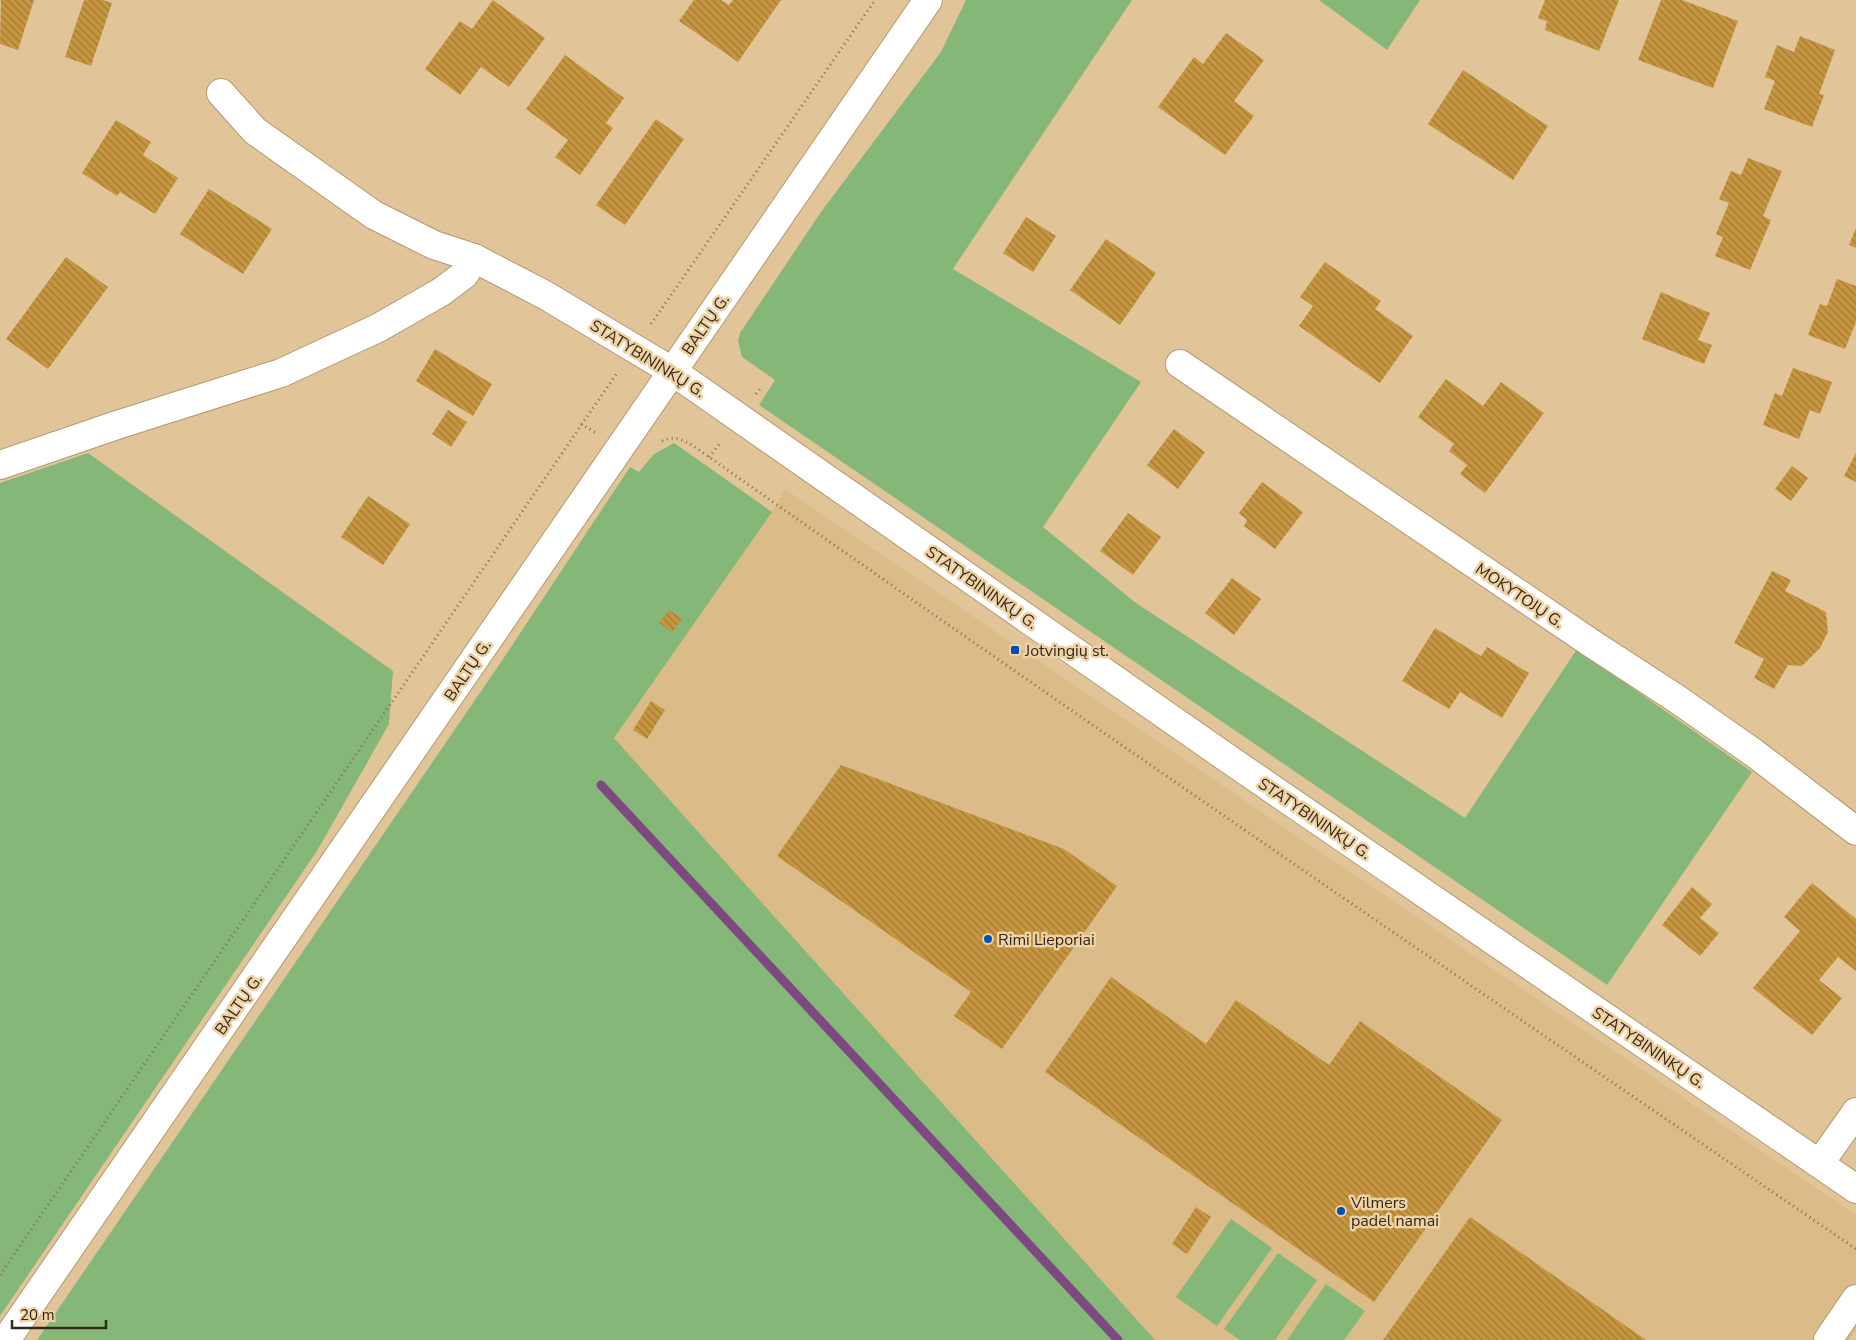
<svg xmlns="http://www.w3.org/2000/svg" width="1856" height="1340" viewBox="0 0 1856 1340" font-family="'Nunito Sans',sans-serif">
<defs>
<pattern id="building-back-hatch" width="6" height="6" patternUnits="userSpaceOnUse" patternTransform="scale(1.25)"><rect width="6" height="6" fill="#c69640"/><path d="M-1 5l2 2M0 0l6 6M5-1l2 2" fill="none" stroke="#a27a35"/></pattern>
</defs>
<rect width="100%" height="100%" fill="#e1c599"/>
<polygon fill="#dbbb87" points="785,489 1856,1215 1856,1330 1849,1340 1155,1340 614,738 772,512"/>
<g fill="#85b779">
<polygon points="966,0 1132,0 953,269 1141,382 1043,527 1136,603 1465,818 1577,649 1752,772 1607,985 759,405 775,380 742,357 738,341 740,333 821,212 941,52"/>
<polygon points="1319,0 1420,0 1387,50"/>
<polygon points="674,443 772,512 614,738 1155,1340 37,1340 501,662 630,467 639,472 654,454"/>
<polygon points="88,453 393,671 389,724 317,851 0,1316 0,483"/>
<polygon points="1231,1219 1272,1248 1217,1326 1176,1297"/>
<polygon points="1278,1253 1317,1280 1275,1340 1240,1340 1224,1329"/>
<polygon points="1326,1284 1365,1311 1344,1340 1287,1340"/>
</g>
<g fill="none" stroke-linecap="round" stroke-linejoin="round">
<polyline stroke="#7d4980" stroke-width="9" points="601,785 1118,1340"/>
</g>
<g fill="url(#building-back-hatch)">
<polygon points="1,0 34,0 18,50 0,44"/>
<polygon points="84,0 103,0 112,3 91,66 65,57"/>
<polygon points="493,0 545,38 509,87 481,67 460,95 425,69 460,21 472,29"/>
<polygon points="694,0 721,0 729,5 733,0 781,0 738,62 679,21"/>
<polygon points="1545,0 1619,0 1599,51 1545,30 1547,21 1538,18"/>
<polygon points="1661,0 1682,0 1738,21 1713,88 1638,60"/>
<polygon points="1226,33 1264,60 1234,101 1254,116 1225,155 1158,107 1194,57 1203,64"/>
<polygon points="1800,36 1835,50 1819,94 1824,95 1812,127 1764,109 1775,81 1765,77 1777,45 1794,52"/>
<polygon points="565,55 624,98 606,123 613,128 580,175 555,157 568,140 526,109"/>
<polygon points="1463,70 1548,126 1513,180 1428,124"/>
<polygon points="656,119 684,139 625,225 596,205"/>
<polygon points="116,120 151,142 143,155 178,178 155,214 120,192 117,196 82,173"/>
<polygon points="1748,158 1782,171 1763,216 1771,220 1750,270 1715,256 1723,237 1716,234 1729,203 1719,199 1731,171 1741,175"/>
<polygon points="209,189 272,229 243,274 180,234"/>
<polygon points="1026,217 1056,236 1033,272 1003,253"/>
<polygon points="1856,228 1856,248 1849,245"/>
<polygon points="1106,239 1156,273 1120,325 1070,290"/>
<polygon points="66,257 108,287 48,369 6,339"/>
<polygon points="1325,262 1381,301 1375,309 1413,336 1380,383 1299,326 1313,306 1300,297"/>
<polygon points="1837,279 1856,286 1856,322 1845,349 1808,335 1820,304 1827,306"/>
<polygon points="1661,292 1710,313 1698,340 1712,345 1704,364 1642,339"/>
<polygon points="435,349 492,384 473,416 416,381"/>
<polygon points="1793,368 1832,382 1820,414 1810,410 1799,439 1763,425 1775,393 1782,396"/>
<polygon points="1446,379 1483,406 1501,382 1544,413 1485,493 1460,474 1467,465 1449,451 1454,444 1418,417"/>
<polygon points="448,410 467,422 451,447 432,434"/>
<polygon points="1174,429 1205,452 1178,489 1147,465"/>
<polygon points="1856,453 1856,482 1844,476"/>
<polygon points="1792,466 1808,478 1791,501 1775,489"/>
<polygon points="1262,482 1303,512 1275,549 1244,526 1247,520 1239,513"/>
<polygon points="368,496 410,524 383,565 341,537"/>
<polygon points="1128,513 1161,537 1133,575 1100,551"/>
<polygon points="1772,571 1791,580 1785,591 1826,612 1828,632 1820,648 1802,666 1788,665 1774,689 1754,678 1764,659 1734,643"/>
<polygon points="1232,578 1261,599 1234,635 1205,613"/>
<polygon points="669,610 682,619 672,632 659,623"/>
<polygon points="1435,628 1481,656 1487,647 1529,673 1502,718 1460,692 1449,709 1402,681"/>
<polygon points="651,701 665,710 647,739 633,730"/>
<polygon points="841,765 1064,849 1117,886 1002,1049 954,1016 971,992 777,856"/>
<polygon points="1812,883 1856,919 1856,971 1838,957 1819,980 1842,998 1812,1035 1753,988 1800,931 1784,917"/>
<polygon points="1692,887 1712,904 1700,918 1719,933 1700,956 1662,925"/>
<polygon points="1111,977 1206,1044 1236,1000 1329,1065 1360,1021 1502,1120 1374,1302 1045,1072"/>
<polygon points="1196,1207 1211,1217 1187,1254 1172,1244"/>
<polygon points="1470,1217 1646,1340 1383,1340"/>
</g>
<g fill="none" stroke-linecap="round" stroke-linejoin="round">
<g stroke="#b4996e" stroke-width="30">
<g id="minor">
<polyline points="221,93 255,131 374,215 434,245 474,258 545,295 672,371"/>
<polyline points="1180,364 1591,643 1677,699 1754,753 1856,831"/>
<polyline points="0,465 117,425 281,373 378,328 441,292 465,274 474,258"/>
<polyline points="1820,1163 1856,1112"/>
<polyline points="1828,1340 1856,1299"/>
</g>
</g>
<g stroke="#b4996e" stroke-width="30">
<g id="secondary">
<polyline points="672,371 1230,760 1856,1189"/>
<polyline points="6,1340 928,0"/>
</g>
</g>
<g stroke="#837052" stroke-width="3" stroke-dasharray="1 4" stroke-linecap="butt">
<polyline points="651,324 875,0"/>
<polyline points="756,394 761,388"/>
<polyline points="581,424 596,433"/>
<path d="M662 441C680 432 695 448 709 457 1089 725 1473 987 1856 1249"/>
<polyline points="709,457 721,442"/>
<polyline points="0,1275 617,373"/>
</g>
<use href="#minor" stroke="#fff" stroke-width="28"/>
<use href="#secondary" stroke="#fff" stroke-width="28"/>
</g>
<g fill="#0150b9" stroke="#eed2a5" stroke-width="2">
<rect x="1010" y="645" width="10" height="10" rx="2.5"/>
<circle cx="988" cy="939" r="5"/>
<circle cx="1341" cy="1211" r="5"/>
</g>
<g text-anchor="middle" stroke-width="5" stroke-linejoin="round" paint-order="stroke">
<g font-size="16" fill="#342917" stroke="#eed2a5">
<text transform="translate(705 324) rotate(-55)" y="6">BALTŲ G.</text>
<text transform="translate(648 358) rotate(32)" y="6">STATYBININKŲ G.</text>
<text transform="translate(982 587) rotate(35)" y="6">STATYBININKŲ G.</text>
<text transform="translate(1520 595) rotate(34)" y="6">MOKYTOJŲ G.</text>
<text transform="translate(467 670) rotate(-56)" y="6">BALTŲ G.</text>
<text transform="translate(1315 818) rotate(34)" y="6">STATYBININKŲ G.</text>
<text transform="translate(238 1004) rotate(-55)" y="6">BALTŲ G.</text>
<text transform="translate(1649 1047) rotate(34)" y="6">STATYBININKŲ G.</text>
</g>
<g font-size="16" fill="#342917" stroke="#eed2a5" text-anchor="start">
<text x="1025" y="656">Jotvingių st.</text>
<text x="998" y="945">Rimi Lieporiai</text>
<text x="1351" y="1208">Vilmers<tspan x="1351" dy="18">padel namai</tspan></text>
</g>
</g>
<path d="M12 1320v8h94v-8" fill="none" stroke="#342917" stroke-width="2.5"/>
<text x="20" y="1320" font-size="15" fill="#342917" stroke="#eed2a5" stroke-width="4" paint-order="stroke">20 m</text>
</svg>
